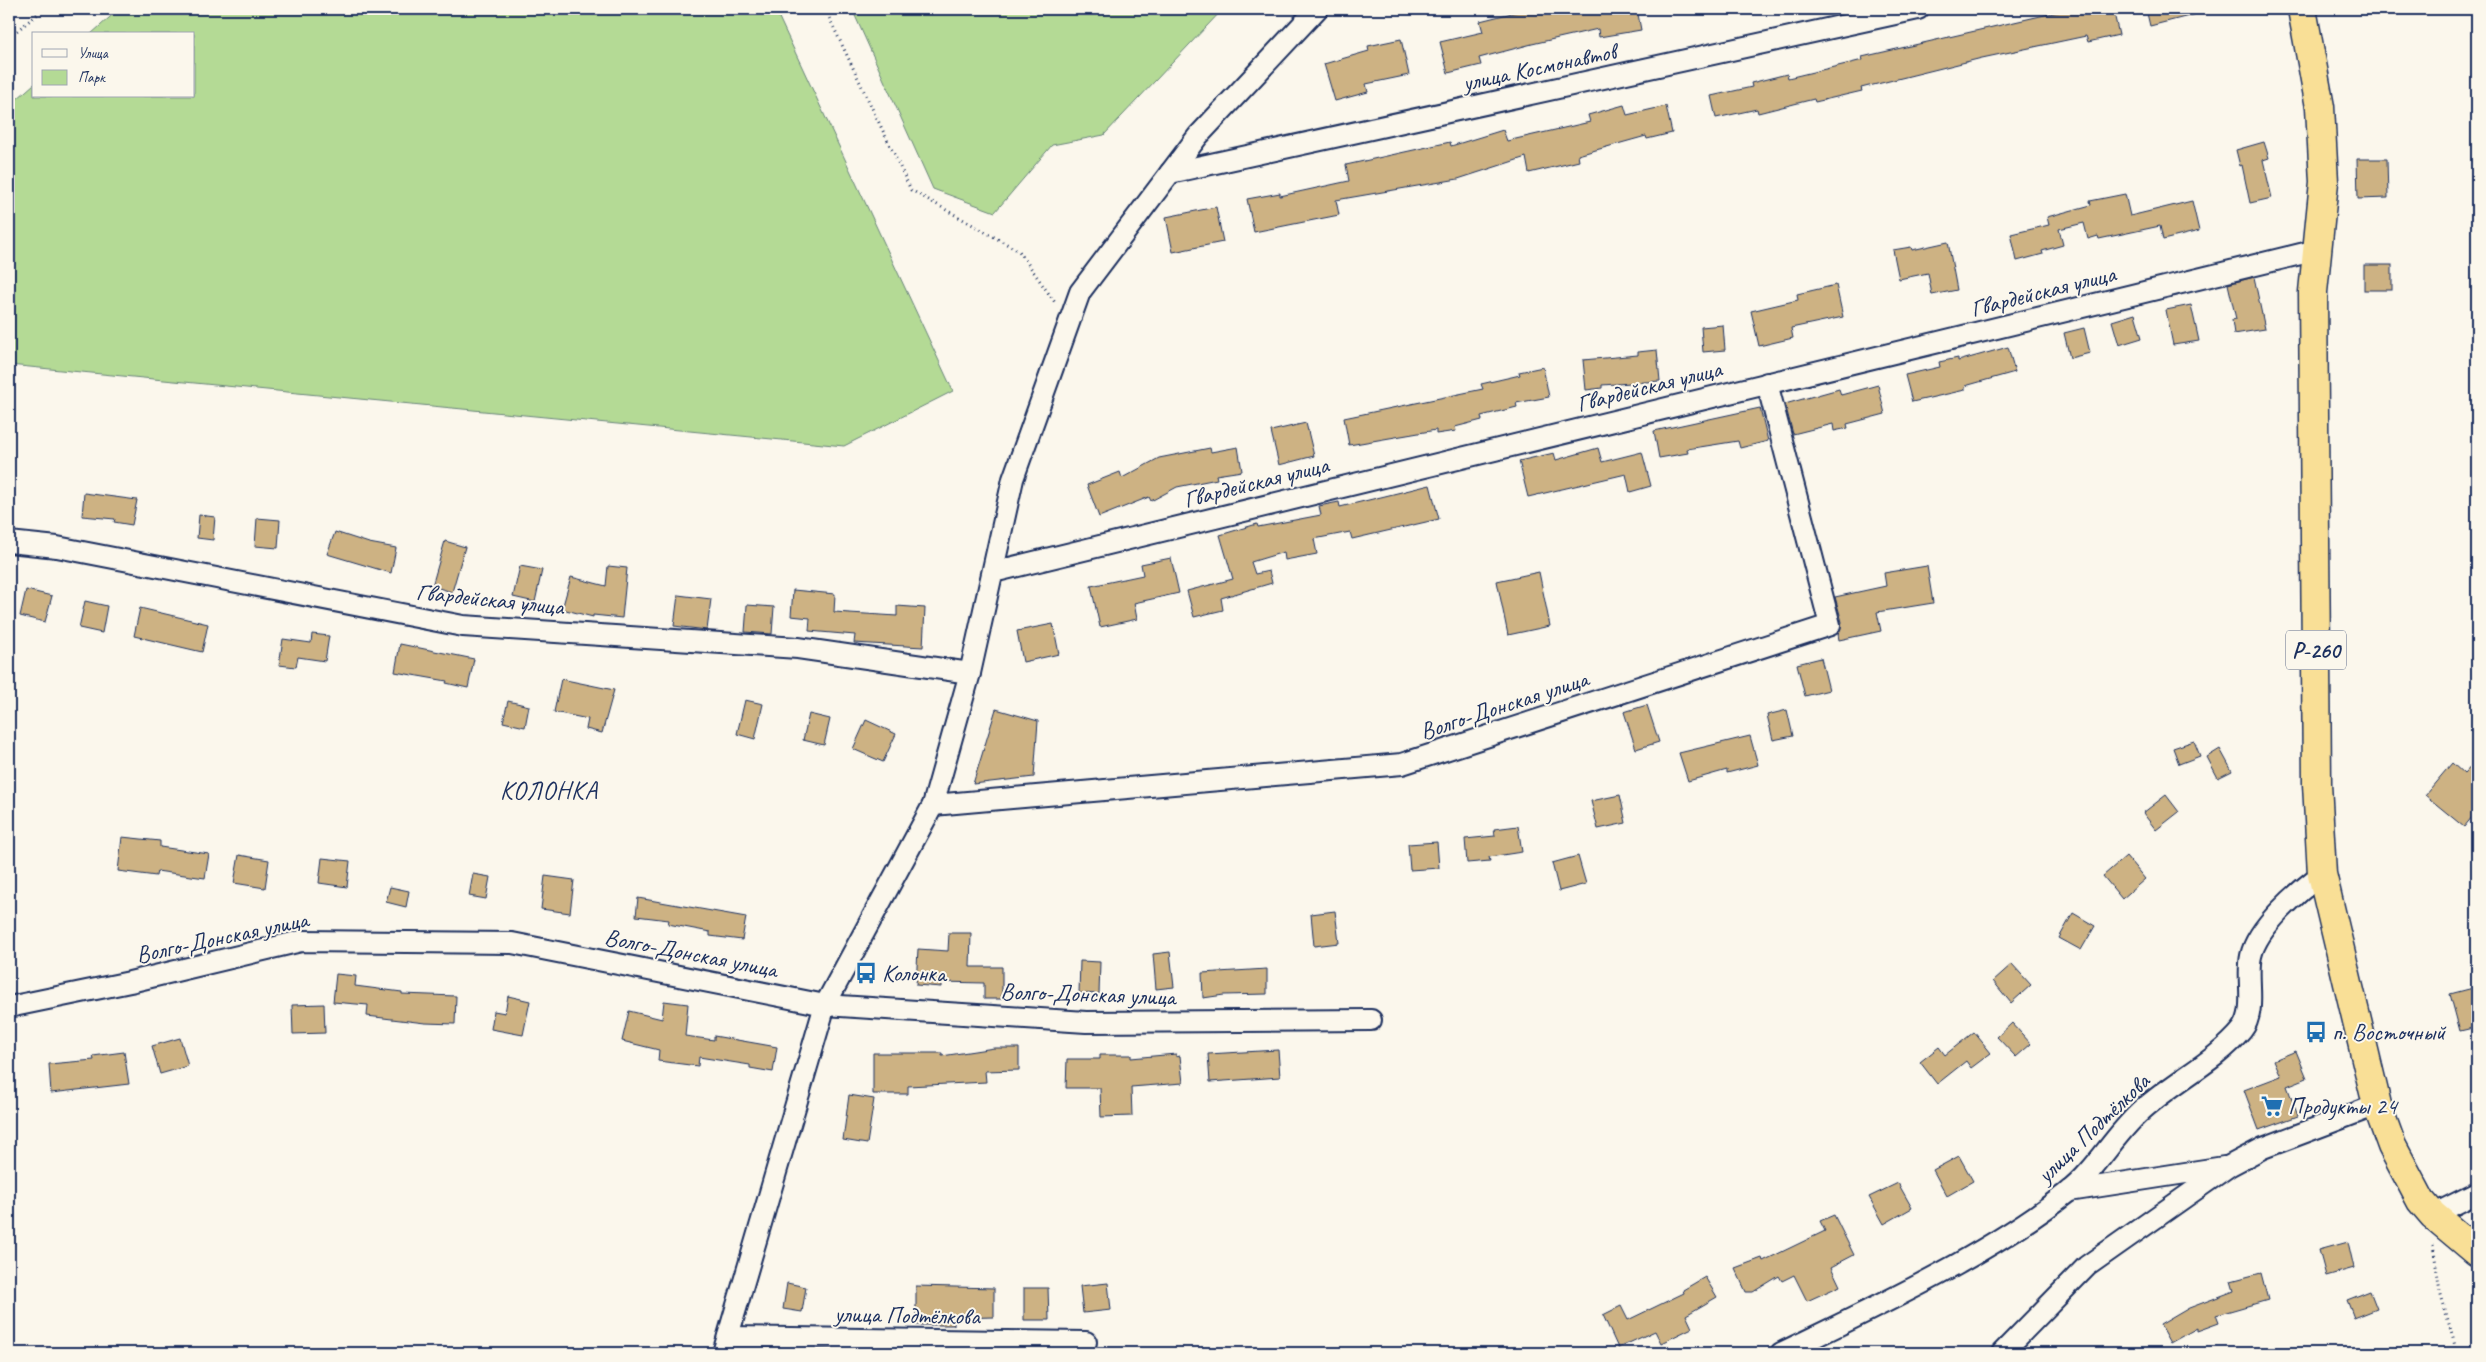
<svg xmlns="http://www.w3.org/2000/svg" width="2486" height="1362" viewBox="0 0 2486 1362" font-family="Caveat,sans-serif">
<rect width="100%" height="100%" fill="#fbf7ec"/>
<filter id="ink" filterUnits="userSpaceOnUse"><feTurbulence type="fractalNoise" baseFrequency=".02" numOctaves="2"/><feDisplacementMap in="SourceGraphic" scale="10" xChannelSelector="R" yChannelSelector="G"/><feConvolveMatrix kernelMatrix="1 2 1 2 8 2 1 2 1" color-interpolation-filters="sRGB"/></filter>
<g filter="url(#ink)">
<g fill="#b4da95" stroke="#68847a">
<polygon points="119,9 775,9 953,391 844,446 9,365 9,106 34,84 34,96 194,96 194,34 91,34"/>
<polygon points="852,9 1223,9 1104,135 1052,145 995,212 933,189"/>
</g>
<g fill="#cdb283" stroke="#1b2f5e">
<polygon points="1528,9 1637,9 1641,30 1599,37 1598,29 1532,44 1479,58 1481,65 1448,73 1440,42 1483,32 1480,21"/>
<polygon points="2071,9 2113,9 2119,35 2088,42 2086,36 1982,58 1861,88 1862,91 1815,102 1814,99 1758,113 1757,109 1716,118 1711,96 1752,87 1751,83 1787,74 1788,78 1863,60 1862,57"/>
<polygon points="2146,9 2196,9 2197,14 2150,26"/>
<polygon points="1401,39 1409,75 1366,84 1368,92 1335,101 1324,64 1369,51 1368,46"/>
<polygon points="1624,105 1627,115 1666,106 1672,133 1647,139 1646,136 1578,155 1579,161 1529,173 1526,157 1458,179 1336,200 1339,215 1254,232 1247,199 1280,193 1280,196 1349,181 1346,165 1450,142 1451,146 1503,130 1507,141 1590,122 1588,115"/>
<polygon points="2264,142 2269,158 2263,160 2272,198 2250,203 2242,165 2240,166 2236,150"/>
<polygon points="2357,159 2387,159 2388,198 2358,199"/>
<polygon points="2125,194 2130,216 2192,201 2199,231 2163,240 2160,226 2099,239 2098,236 2088,239 2084,223 2059,229 2063,245 2042,251 2043,254 2017,261 2011,234 2049,225 2047,217 2091,205 2090,201"/>
<polygon points="1216,207 1223,242 1173,252 1166,217"/>
<polygon points="1948,242 1957,290 1932,295 1928,273 1899,279 1893,250 1911,247 1912,250"/>
<rect x="2364" y="265" width="28" height="25"/>
<polygon points="2254,277 2265,329 2234,334 2232,320 2236,319 2228,284"/>
<polygon points="1836,285 1843,317 1791,328 1793,338 1759,346 1751,311 1798,300 1797,294"/>
<polygon points="2191,305 2199,341 2173,345 2166,310"/>
<polygon points="2135,314 2142,338 2119,345 2112,321"/>
<polygon points="1723,325 1725,350 1703,352 1701,327"/>
<polygon points="2084,328 2090,353 2070,358 2064,333"/>
<polygon points="2008,347 2015,372 1965,386 1965,390 1912,402 1905,375 1940,367 1939,362 1958,358 1958,361"/>
<polygon points="1657,350 1660,381 1602,385 1602,388 1586,390 1583,360 1638,355 1638,352"/>
<polygon points="1543,367 1549,397 1516,403 1517,407 1481,416 1482,420 1455,427 1456,431 1436,434 1436,430 1349,445 1344,418 1483,389 1481,384 1520,375 1519,372"/>
<polygon points="1878,385 1885,414 1847,424 1848,428 1834,431 1833,424 1793,434 1785,404 1839,389 1841,395"/>
<polygon points="1760,408 1768,441 1740,448 1738,441 1687,449 1688,453 1659,458 1654,431"/>
<polygon points="1306,423 1314,456 1279,465 1271,431"/>
<polygon points="1238,447 1242,471 1216,475 1217,479 1177,487 1151,501 1149,497 1099,517 1087,485 1120,472 1122,478 1159,458 1210,448 1211,452"/>
<polygon points="1598,448 1602,462 1642,452 1651,486 1630,492 1626,474 1528,497 1519,461 1554,453 1556,460"/>
<polygon points="1430,485 1439,519 1352,539 1350,532 1314,539 1317,554 1285,560 1284,552 1251,562 1255,574 1269,571 1272,583 1221,598 1223,610 1194,617 1187,591 1233,579 1220,535 1257,524 1258,527 1321,515 1319,506 1339,502 1340,507"/>
<polygon points="84,493 137,500 132,525 114,522 115,519 82,516"/>
<polygon points="199,515 215,517 213,540 197,538"/>
<polygon points="257,518 280,520 278,548 255,546"/>
<polygon points="335,532 369,543 396,548 391,573 327,554"/>
<polygon points="445,541 465,547 452,592 432,586"/>
<polygon points="1171,558 1179,593 1134,603 1137,619 1100,627 1091,586 1143,575 1141,564"/>
<polygon points="520,566 542,570 535,602 513,597"/>
<polygon points="608,566 627,568 622,618 593,615 593,617 562,609 571,577 606,586"/>
<polygon points="1927,566 1933,603 1877,612 1881,631 1839,640 1838,634 1842,622 1835,597 1886,586 1884,573"/>
<polygon points="1539,572 1550,626 1508,635 1497,581"/>
<polygon points="26,590 52,596 45,622 20,616"/>
<polygon points="793,590 835,594 834,612 897,616 897,606 925,608 923,647 854,643 855,635 809,631 810,618 791,616"/>
<polygon points="678,595 711,599 707,630 674,626"/>
<polygon points="85,601 107,606 102,633 79,628"/>
<polygon points="747,605 774,607 772,634 745,632"/>
<polygon points="140,608 208,624 202,652 134,636"/>
<polygon points="1053,624 1059,654 1023,662 1017,631"/>
<polygon points="312,634 329,636 325,661 298,657 296,667 279,665 283,639 311,643"/>
<polygon points="400,644 474,659 468,688 446,683 447,681 395,672"/>
<polygon points="1821,658 1829,690 1805,696 1797,664"/>
<polygon points="561,679 614,690 602,733 586,729 588,719 554,712"/>
<polygon points="745,700 763,704 755,739 737,734"/>
<polygon points="508,701 529,706 525,727 503,722"/>
<polygon points="1647,705 1659,742 1636,749 1624,712"/>
<polygon points="996,709 1038,721 1034,777 973,784"/>
<polygon points="1787,710 1793,736 1773,740 1767,715"/>
<polygon points="809,714 830,719 824,745 803,740"/>
<polygon points="866,720 896,734 883,762 853,749"/>
<polygon points="1750,736 1758,765 1727,773 1727,770 1688,781 1679,753"/>
<polygon points="2194,741 2200,756 2179,764 2173,748"/>
<polygon points="2220,749 2232,771 2218,778 2207,757"/>
<polygon points="2477,760 2477,811 2464,827 2425,795 2452,763 2464,774"/>
<polygon points="1620,795 1626,823 1598,829 1591,801"/>
<polygon points="2166,795 2179,812 2156,830 2143,813"/>
<polygon points="1518,826 1522,852 1489,857 1490,861 1467,863 1465,839 1495,836 1494,829"/>
<polygon points="122,837 160,841 160,847 209,854 205,878 157,871 156,876 118,871"/>
<polygon points="1437,842 1439,868 1410,870 1408,844"/>
<polygon points="239,855 269,860 265,888 234,883"/>
<polygon points="1578,856 1586,884 1559,891 1552,863"/>
<polygon points="2126,856 2145,879 2122,899 2103,876"/>
<polygon points="322,858 350,861 347,887 319,883"/>
<polygon points="473,874 490,877 486,899 469,896"/>
<polygon points="545,876 574,880 570,913 541,909"/>
<polygon points="390,887 409,891 406,907 386,902"/>
<polygon points="638,898 746,917 742,940 710,936 710,932 668,924 669,920 636,916"/>
<polygon points="1335,911 1339,943 1314,946 1311,914"/>
<polygon points="2073,913 2095,926 2081,950 2059,938"/>
<polygon points="949,933 971,933 970,967 1002,967 1002,999 984,999 984,983 941,982 941,987 916,985 918,949 948,951"/>
<polygon points="1170,952 1174,987 1156,989 1153,954"/>
<polygon points="1080,961 1100,962 1099,994 1079,993"/>
<polygon points="2012,964 2031,985 2011,1003 1993,981"/>
<polygon points="1267,969 1267,994 1224,995 1203,998 1202,973"/>
<polygon points="336,974 356,976 355,986 402,992 402,994 456,996 455,1024 425,1023 367,1016 368,1005 333,1002"/>
<polygon points="2477,987 2477,1027 2460,1031 2450,994"/>
<polygon points="508,996 530,1001 523,1035 491,1029 494,1011 505,1013"/>
<polygon points="664,1001 688,1004 685,1036 714,1040 714,1036 777,1047 773,1072 750,1068 750,1065 699,1057 698,1066 658,1061 659,1050 622,1041 629,1011 662,1019"/>
<polygon points="324,1004 325,1033 293,1034 292,1005"/>
<polygon points="2012,1023 2031,1044 2016,1057 1997,1037"/>
<polygon points="1974,1032 1991,1053 1971,1068 1966,1061 1937,1084 1920,1062 1939,1047 1945,1055"/>
<polygon points="180,1038 188,1066 160,1074 152,1046"/>
<polygon points="994,1048 1019,1048 1019,1070 985,1071 986,1082 908,1086 908,1094 873,1094 873,1053 942,1053 942,1056"/>
<polygon points="1278,1050 1280,1077 1210,1082 1208,1054"/>
<polygon points="2296,1051 2307,1078 2287,1086 2298,1116 2259,1130 2244,1090 2281,1076 2274,1060"/>
<polygon points="124,1052 129,1084 51,1093 49,1064 94,1060 93,1056"/>
<polygon points="1176,1054 1176,1057 1180,1056 1183,1083 1131,1087 1132,1116 1101,1117 1100,1088 1066,1088 1067,1059 1100,1059 1100,1055 1131,1055 1131,1058"/>
<polygon points="849,1095 874,1099 867,1144 843,1140"/>
<polygon points="1959,1156 1973,1181 1947,1196 1933,1170"/>
<polygon points="1898,1183 1912,1208 1884,1224 1869,1197"/>
<polygon points="1834,1215 1854,1255 1831,1267 1840,1286 1807,1301 1794,1275 1782,1281 1779,1276 1753,1292 1746,1292 1735,1268 1762,1258 1763,1261 1825,1231 1820,1221"/>
<polygon points="2348,1242 2354,1268 2326,1276 2319,1250"/>
<polygon points="2261,1273 2268,1300 2216,1315 2219,1323 2197,1331 2197,1328 2170,1343 2160,1325 2189,1308 2234,1291 2231,1281"/>
<polygon points="1705,1277 1717,1297 1686,1315 1692,1328 1661,1343 1655,1331 1618,1348 1603,1315 1621,1306 1628,1320 1684,1293 1683,1290"/>
<polygon points="787,1283 806,1287 802,1312 783,1309"/>
<polygon points="1108,1283 1111,1310 1083,1313 1080,1286"/>
<polygon points="916,1286 994,1288 994,1317 954,1318 954,1325 916,1325"/>
<polygon points="1024,1288 1048,1288 1049,1320 1024,1320"/>
<polygon points="2370,1291 2377,1309 2354,1318 2347,1300"/>
</g>
<g fill="none" stroke-linecap="round" stroke-linejoin="round">
<g stroke="#1b2f5e" stroke-width="24">
<g id="minor">
<polyline points="1170,173 1918,9"/>
<polyline points="9,542 57,547 463,626 798,648 970,673"/>
<polyline points="993,572 2317,250"/>
<polyline points="933,805 1402,764 1830,625 1767,383"/>
<polyline points="9,1007 130,982 301,941 512,943 825,1005 1086,1022 1371,1020"/>
<polyline points="2069,1191 2224,1167"/>
<polyline points="2433,1215 2477,1193"/>
<polyline points="728,1337 1086,1342"/>
<polyline points="723,1353 825,1005 933,805 970,673 1013,479 1080,292 1198,136 1317,9"/>
<path d="M1781 1353C1876 1307 1985 1257 2068 1192 2096 1170 2113 1137 2139 1113 2168 1085 2217 1061 2242 1030 2257 1011 2246 978 2251 956 2257 927 2299 891 2322 874"/>
<polyline points="2002,1353 2087,1266 2229,1166 2263,1148 2377,1105"/>
</g>
</g>
<g stroke="#1b2f5e" stroke-width="31">
<polyline id="highway" points="2302,9 2320,107 2324,182 2313,292 2317,784 2322,874 2377,1105 2392,1146 2421,1201 2433,1215 2477,1252"/>
</g>
<g stroke="#1b2f5e" stroke-width="3" stroke-dasharray="1 4" stroke-linecap="butt">
<polyline points="825,9 911,190 1019,251 1056,304"/>
<polyline points="9,37 44,9"/>
<polyline points="2433,1245 2440,1291 2457,1353"/>
</g>
<use href="#minor" stroke="#fbf7ec" stroke-width="20"/>
<use href="#highway" stroke="#f9df96" stroke-width="28"/>
</g>
</g>
<defs>
<g id="bus-bare" transform="scale(1.725)"><path d="M-5-6H5V4H4V6H2V4H-2V6H-4V4H-5ZM-3.5-4V0h7V-4ZM-3.5 1.2v1.5H-2V1.2ZM2 1.2v1.5H3.5V1.2Z" fill="#1f6fb2" stroke="#fbf7ec" stroke-width="2.5" paint-order="stroke"/></g>
<g id="supermarket-bare" transform="scale(1.725)"><path d="M-6-5.5h2.5l.6 2H6L4.5 2H-2.5L-4.4-4H-6ZM-1.5 3.2a1.3 1.3 0 1 0 .1 0ZM3 3.2a1.3 1.3 0 1 0 .1 0Z" fill="#1f6fb2" stroke="#fbf7ec" stroke-width="2.5" paint-order="stroke"/></g>
</defs>
<g fill-rule="evenodd">
<use href="#bus-bare" x="866" y="973"/>
<use href="#bus-bare" x="2316" y="1032"/>
<use href="#supermarket-bare" x="2272" y="1106"/>
</g>
<g text-anchor="middle" stroke-width="4" stroke-linejoin="round" paint-order="stroke">
<rect fill="#fbf7ec" stroke="#5e6b89" stroke-width="1" x="2286" y="630.5" width="60" height="39" rx="4"/>
<g font-size="22" font-weight="bold" fill="#1b2f5e">
<text x="2316" y="658">Р-260</text>
</g>
<g font-size="24" fill="#1b2f5e" stroke="#fbf7ec">
<text transform="translate(1539 67) rotate(-12)" y="8">улица Космонавтов</text>
<text transform="translate(2043 291) rotate(-14)" y="8">Гвардейская улица</text>
<text transform="translate(1649 386) rotate(-14)" y="8">Гвардейская улица</text>
<text transform="translate(1256 482) rotate(-14)" y="8">Гвардейская улица</text>
<text transform="translate(490 599) rotate(6)" y="8">Гвардейская улица</text>
<text transform="translate(1504 705) rotate(-18)" y="8">Волго-Донская улица</text>
<text transform="translate(222 937) rotate(-12)" y="8">Волго-Донская улица</text>
<text transform="translate(691 953) rotate(11)" y="8">Волго-Донская улица</text>
<text transform="translate(1088 994) rotate(2)" y="8">Волго-Донская улица</text>
<text transform="translate(2093 1128) rotate(-44)" y="8">улица Подтёлкова</text>
<text transform="translate(907 1315) rotate(1)" y="8">улица Подтёлкова</text>
</g>
<g font-size="24" fill="#1b2f5e" stroke="#fbf7ec" text-anchor="start">
<text x="882" y="981">Колонка</text>
<text x="2332" y="1040">п. Восточный</text>
<text x="2288" y="1114">Продукты 24</text>
</g>
<g font-size="25" letter-spacing="1" fill="#1b2f5e" stroke="#fbf7ec">
<text x="549" y="799">КОЛОНКА</text>
</g>
</g>
<rect width="2486" height="1362" fill="none" stroke="#fbf7ec" stroke-width="30"/>
<rect x="15" y="15" width="2456" height="1332" fill="none" stroke="#1b2f5e" stroke-width="2" filter="url(#ink)"/>
<rect x="32" y="32" width="162" height="65" fill="#fbf7ec" stroke="#a1a7b3"/>
<rect x="42" y="49" width="25" height="8" fill="#fbf7ec" stroke="#a1a7b3"/>
<text x="78" y="58" font-size="15" fill="#1b2f5e">Улица</text>
<rect x="42" y="70" width="25" height="15" fill="#b4da95" stroke="#a1a7b3"/>
<text x="78" y="82" font-size="15" fill="#1b2f5e">Парк</text>
</svg>
